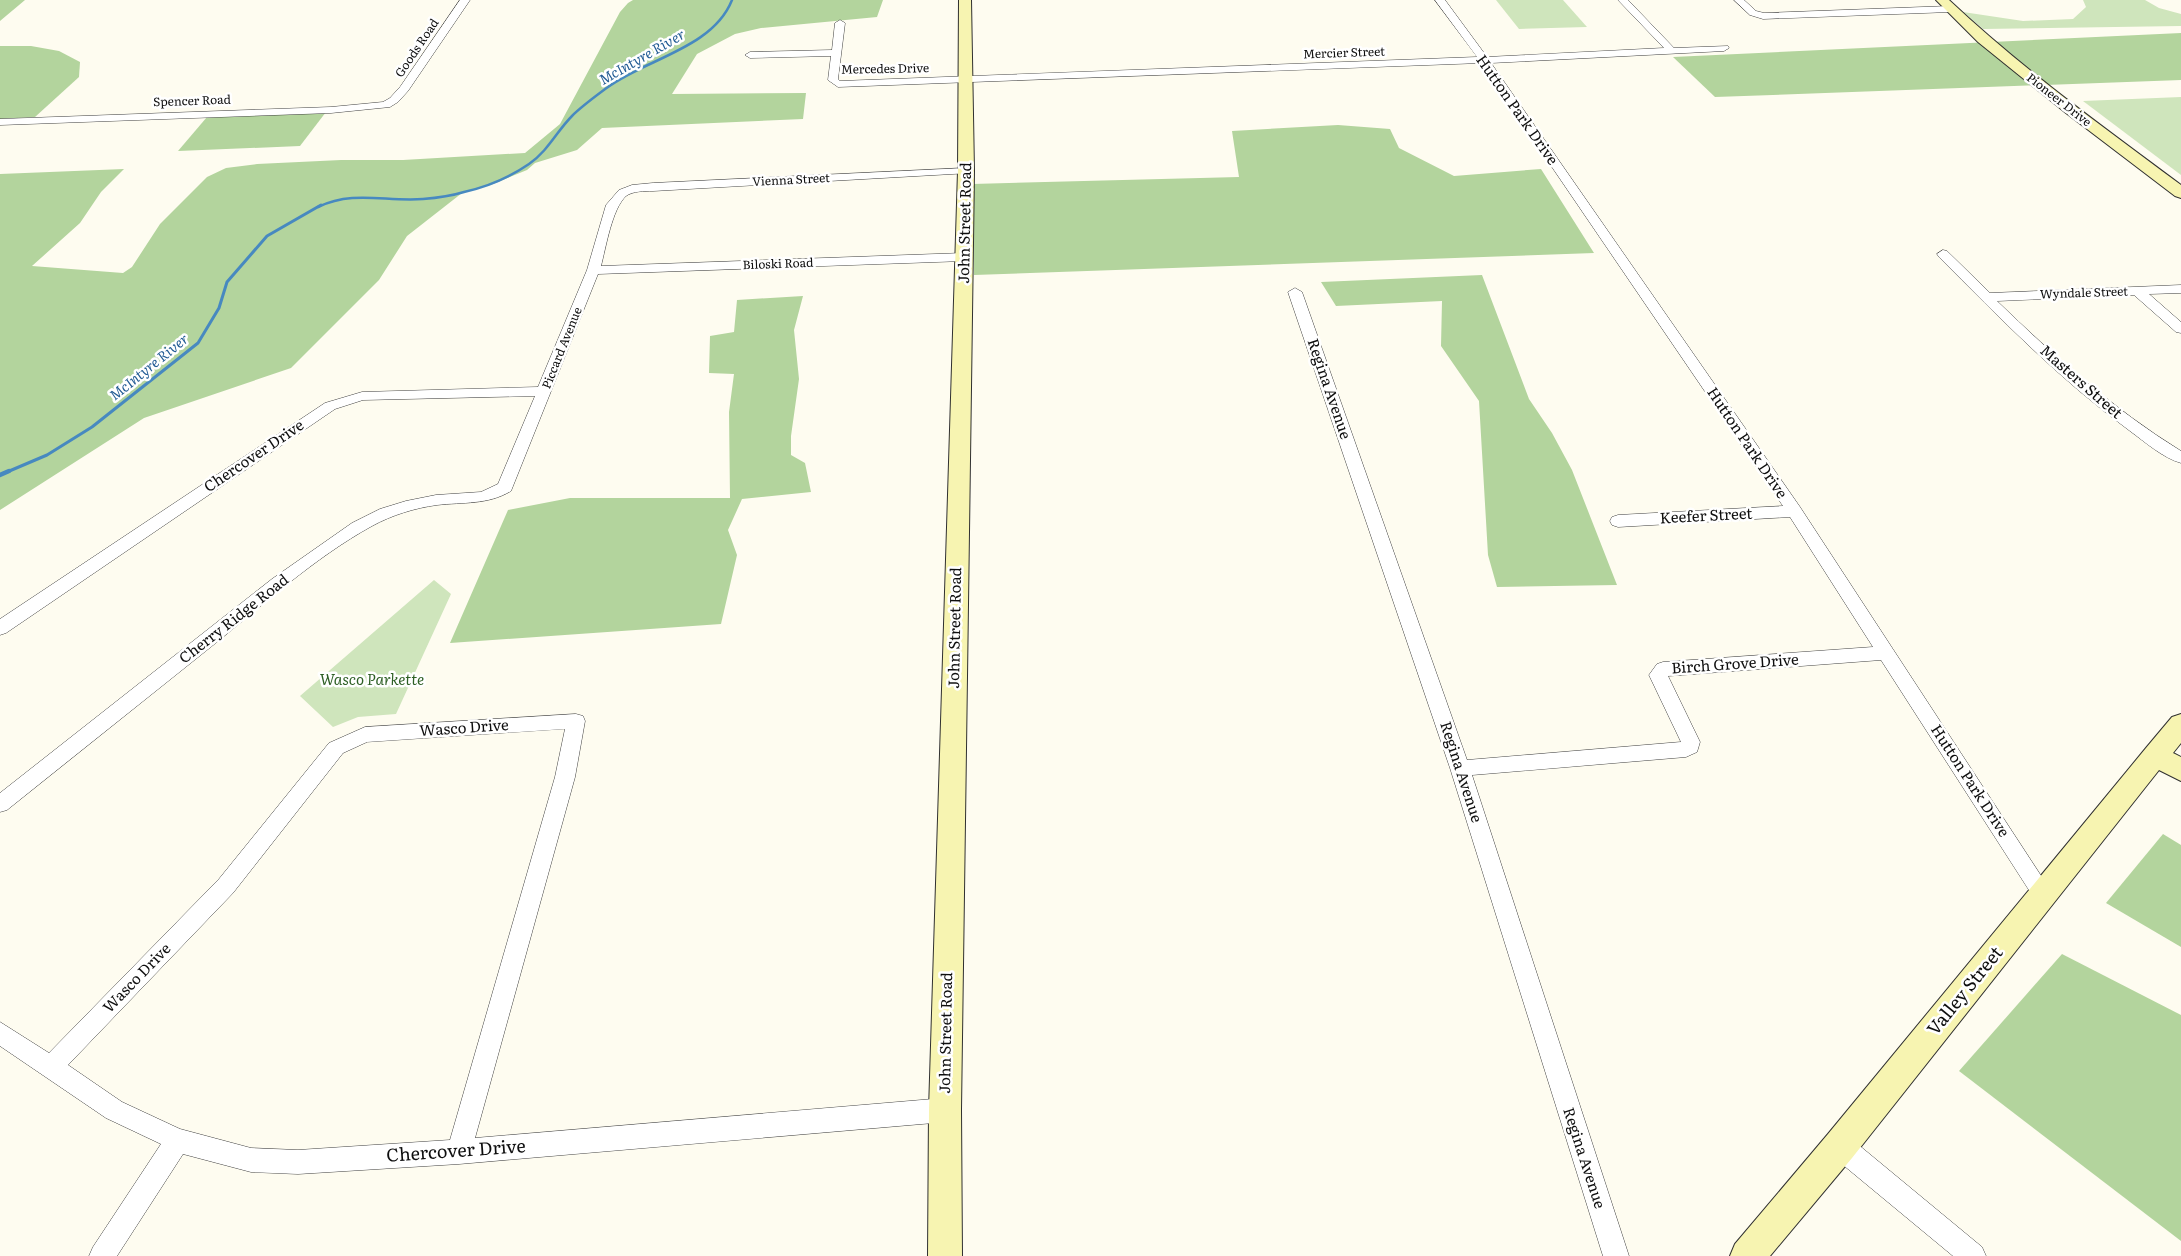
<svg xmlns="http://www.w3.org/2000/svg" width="2181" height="1256" viewBox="0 0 2181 1256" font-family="Literata,serif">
<rect width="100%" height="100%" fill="#fefcf0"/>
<g fill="#cfe5bc">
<polygon points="1496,0 1563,0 1587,27 1519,29"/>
<polygon points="2083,0 2145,0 2159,8 2181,14 2181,26 1983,29 1963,12 2023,21 2073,19 2086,7"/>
<polygon points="2181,97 2181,175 2083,101"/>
<polygon points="434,580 451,594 396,714 358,717 333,727 300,696"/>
</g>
<g fill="#b3d49d">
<polygon points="0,0 25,0 0,21"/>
<polygon points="633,0 883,0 877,17 761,28 735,34 697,54 672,94 806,93 803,119 602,128 577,150 535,163 527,170 493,184 462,193 407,236 379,280 291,368 144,418 0,510 0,174 124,169 101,192 80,223 32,266 123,273 132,267 160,224 207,177 226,168 257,164 341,160 403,160 525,153 560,124 620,12 628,3"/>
<polygon points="2181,33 2181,80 1715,97 1673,57"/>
<polygon points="0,46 31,46 59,51 80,62 79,77 35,117 0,119"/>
<polygon points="326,112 300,146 178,151 207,117"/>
<polygon points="1338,125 1390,129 1399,148 1454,176 1541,169 1594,253 974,275 972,184 1239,177 1232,131"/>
<polygon points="1482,275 1529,399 1552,433 1572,470 1617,585 1497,587 1488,555 1479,401 1441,346 1442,301 1336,306 1321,282"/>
<polygon points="803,296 794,330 799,379 791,436 791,455 805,463 811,492 742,499 728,530 737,555 721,624 450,643 508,510 570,498 730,498 729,412 734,374 709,373 710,336 734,332 737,300"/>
<polygon points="2163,834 2181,845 2181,947 2106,903"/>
<polygon points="2062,954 2181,1015 2181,1241 1959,1071"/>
</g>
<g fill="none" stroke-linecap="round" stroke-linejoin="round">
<path stroke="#4789c0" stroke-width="2.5" d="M318 207C354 190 385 202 423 199 436 198 451 196 464 192 487 187 510 177 529 164 548 151 557 131 572 116 582 106 596 96 608 87 646 59 713 48 732 0"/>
<polyline stroke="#4789c0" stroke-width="3" points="7,472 47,455 92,427 198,343 219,308 227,282 267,236 321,205"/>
<polyline stroke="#4789c0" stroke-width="4.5" points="0,475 9,471"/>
<g stroke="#414141" stroke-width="1">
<g id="street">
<polygon points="460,0 470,0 408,91 398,102 390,107 331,113 0,125 0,119 331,107 383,102 390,98 400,87"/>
<polygon points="1435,0 1445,0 1487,57 1664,48 1618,0 1628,0 1674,48 1728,46 1729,48 1724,51 1491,63 1800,507 2053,894 2050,901 2043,903 2036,901 1881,660 1668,676 1700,742 1697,752 1686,757 1472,775 1629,1256 1603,1256 1450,768 1288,292 1295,288 1302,292 1467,760 1681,742 1649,675 1657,664 1663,662 1873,647 1790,517 1618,527 1612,525 1610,521 1612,517 1618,515 1783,506 1481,63 838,87 828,80 831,56 750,58 745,55 750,52 832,50 835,23 840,20 845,23 838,79 840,81 1477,57"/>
<polygon points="1734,0 1744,0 1756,11 1764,13 1950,6 1955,9 1950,12 1763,19 1750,15"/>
<path d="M966 168 972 171 970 173 653 191C644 191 633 191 626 196 612 209 606 247 601 266L964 253 970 257 964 261 598 274 511 491C488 505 463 502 437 505 415 508 392 515 372 526 314 558 263 605 212 646 144 701 75 755 7 810L0 812V793L272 579 352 523 380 509 406 501 436 495 481 492 498 484 535 396 363 400 335 409 6 633 0 635V619L325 403 362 392 538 387 587 270 606 205 619 190 632 185 653 183Z"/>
<path d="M1943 250 1947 251 1990 293 2181 285V293L2149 294 2181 322V333L2176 332 2134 295 1997 301C2054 356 2113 409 2181 451V463C2163 458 2145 442 2130 431 2060 380 2000 318 1939 257L1937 254Z"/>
<path d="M576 714 583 716 585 721 575 777 475 1138 945 1098 953 1102 957 1110 953 1118 945 1122 459 1164 298 1174 251 1172 183 1154 117 1256H89L93 1247 161 1144 106 1118 0 1046V1022L49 1053 219 879 329 743 365 727ZM565 729 555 777 450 1140 298 1150 251 1148 180 1129 122 1102 68 1065 233 893 343 753 367 742Z"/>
<polygon points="1840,1134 1849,1137 1982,1247 1986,1256 1953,1256 1831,1155 1828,1146 1831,1137"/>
</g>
</g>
<g stroke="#303030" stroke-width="2">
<g id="secondary">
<polygon points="959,0 971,0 974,171 961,1110 962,1256 928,1256 929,1110 958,171"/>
<path d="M1936 0H1949C2021 68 2102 126 2181 185V198L2175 196 2066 113 1978 42Z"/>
<polygon points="2181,714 2181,743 2173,753 2181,757 2181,781 2159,770 1852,1158 1770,1256 1730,1256 1735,1244 1828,1134 2146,748 2172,717"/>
</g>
</g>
<use href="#street" fill="#fff" fill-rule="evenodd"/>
<use href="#secondary" fill="#f7f4b1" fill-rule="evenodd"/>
</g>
<g text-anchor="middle" stroke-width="5" stroke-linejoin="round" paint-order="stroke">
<g font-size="12" fill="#0e0e0e" stroke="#fff">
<text transform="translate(417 48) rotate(-56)" y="4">Goods Road</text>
<text transform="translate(1344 53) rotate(-2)" y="4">Mercier Street</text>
<text transform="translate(885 69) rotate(-1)" y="4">Mercedes Drive</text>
<text transform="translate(2059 100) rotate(38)" y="4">Pioneer Drive</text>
<text transform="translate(192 101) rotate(-2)" y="4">Spencer Road</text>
<text transform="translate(791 180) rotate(-3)" y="4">Vienna Street</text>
<text transform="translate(778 264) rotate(-2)" y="4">Biloski Road</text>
<text transform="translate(2084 293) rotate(-2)" y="4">Wyndale Street</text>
<text transform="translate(562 348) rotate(-68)" y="4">Piccard Avenue</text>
</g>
<g font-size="14" font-style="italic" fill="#235c94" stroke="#fff">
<text transform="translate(642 57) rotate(-30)" y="5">McIntyre River</text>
<text transform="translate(149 367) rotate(-39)" y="5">McIntyre River</text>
</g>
<g font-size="15" fill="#0e0e0e" stroke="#fff">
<text transform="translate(1517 110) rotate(55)" y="5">Hutton Park Drive</text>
<text transform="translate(965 223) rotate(-89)" y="5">John Street Road</text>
<text transform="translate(2081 382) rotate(41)" y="5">Masters Street</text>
<text transform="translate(1329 389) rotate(71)" y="5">Regina Avenue</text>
<text transform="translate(1747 443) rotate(56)" y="5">Hutton Park Drive</text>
<text transform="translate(254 456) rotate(-34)" y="5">Chercover Drive</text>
<text transform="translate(1706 516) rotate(-3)" y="5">Keefer Street</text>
<text transform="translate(234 619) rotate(-38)" y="5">Cherry Ridge Road</text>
<text transform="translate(955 628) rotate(-89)" y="5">John Street Road</text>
<text transform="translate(1735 664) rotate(-4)" y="5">Birch Grove Drive</text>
<text transform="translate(464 728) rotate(-4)" y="5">Wasco Drive</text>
<text transform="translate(1461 772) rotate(72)" y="5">Regina Avenue</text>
<text transform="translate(1970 781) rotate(57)" y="5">Hutton Park Drive</text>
<text transform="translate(137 978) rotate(-46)" y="5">Wasco Drive</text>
<text transform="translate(946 1033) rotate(-89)" y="5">John Street Road</text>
<text transform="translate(1584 1158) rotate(72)" y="5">Regina Avenue</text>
</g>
<g font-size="15" font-style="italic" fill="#2d5f24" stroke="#fff">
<text x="372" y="685">Wasco Parkette</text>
</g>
<g font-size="18" fill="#0e0e0e" stroke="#fff">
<text transform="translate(1965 991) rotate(-51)" y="6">Valley Street</text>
<text transform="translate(456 1151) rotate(-4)" y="6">Chercover Drive</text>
</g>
</g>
</svg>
